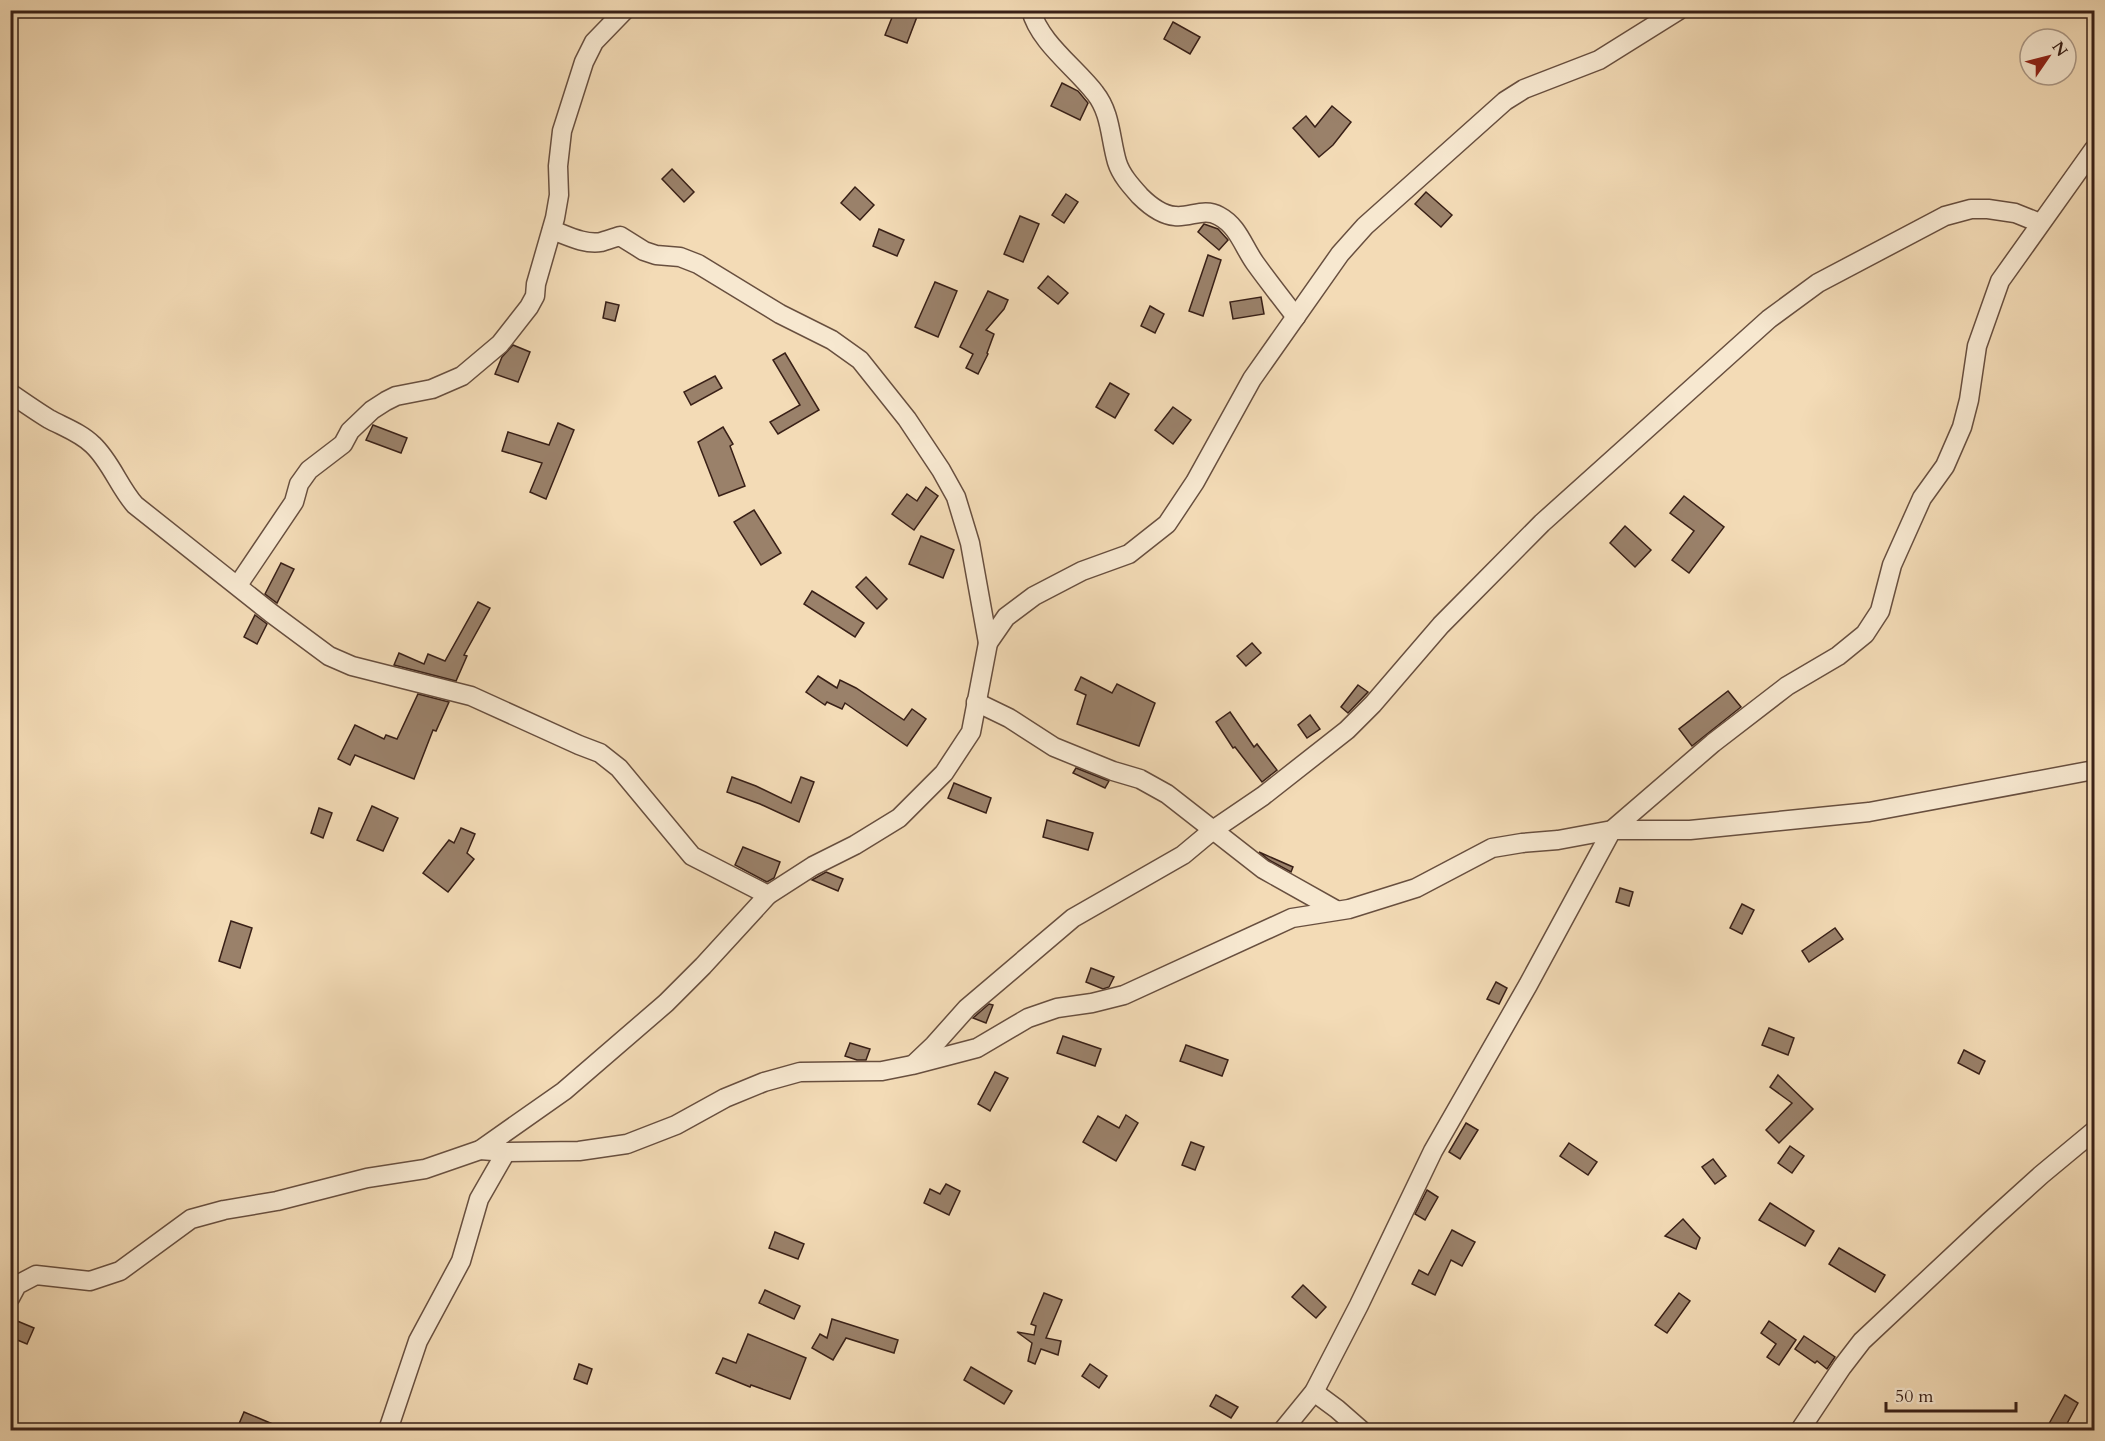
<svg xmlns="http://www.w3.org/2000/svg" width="2105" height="1441" viewBox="0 0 2105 1441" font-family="Cardo,serif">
<rect width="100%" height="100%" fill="#f3dbb6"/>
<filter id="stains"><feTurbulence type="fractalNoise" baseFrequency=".00333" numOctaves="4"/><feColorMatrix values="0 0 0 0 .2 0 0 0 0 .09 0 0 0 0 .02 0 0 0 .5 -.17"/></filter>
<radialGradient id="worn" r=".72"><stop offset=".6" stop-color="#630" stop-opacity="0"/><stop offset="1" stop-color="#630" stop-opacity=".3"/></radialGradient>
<g fill="#9a816a" stroke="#392017" stroke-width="1.5">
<polygon points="895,10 910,10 918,14 907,43 885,35"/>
<polygon points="1173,22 1200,37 1190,54 1164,39"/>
<polygon points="1062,83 1078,91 1088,103 1080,120 1051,106"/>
<polygon points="1332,106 1351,122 1333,145 1319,157 1293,128 1306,116 1315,127"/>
<polygon points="672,169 694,192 684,202 662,179"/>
<polygon points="855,187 874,205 860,220 841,203"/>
<polygon points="1426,192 1452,215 1441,227 1415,204"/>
<polygon points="1066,194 1078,202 1064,223 1052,215"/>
<polygon points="1020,216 1039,224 1023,262 1004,254"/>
<polygon points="1204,224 1218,229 1228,240 1219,250 1198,232"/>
<polygon points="879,229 904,240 897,256 873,246"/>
<polygon points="1208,255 1221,260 1203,316 1189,311"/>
<polygon points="1048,276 1068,293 1058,304 1038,288"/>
<polygon points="935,282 957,291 938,337 915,327"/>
<polygon points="988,291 1008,300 1004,309 986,330 994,334 987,353 988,354 978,374 966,368 973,354 960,347"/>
<polygon points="1261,297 1264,314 1233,319 1230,302"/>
<polygon points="606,302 619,305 615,321 603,318"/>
<polygon points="1150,306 1164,314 1155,333 1141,326"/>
<polygon points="513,345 530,352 518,382 495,374 502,357"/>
<polygon points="785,353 819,410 778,434 770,422 800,405 773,360"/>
<polygon points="715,376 722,388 691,405 684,392"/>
<polygon points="1110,383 1129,394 1115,418 1096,407"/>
<polygon points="1173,407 1191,420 1173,444 1155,430"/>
<polygon points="558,423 574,430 546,499 530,492 542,463 502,451 508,432 549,445"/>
<polygon points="373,425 407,438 401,453 366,440"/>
<polygon points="723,427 733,444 730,446 745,486 719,496 698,442"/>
<polygon points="926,487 938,496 914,530 892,514 907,494 917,501"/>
<polygon points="1684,496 1724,527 1689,573 1672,560 1694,531 1670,513"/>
<polygon points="754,510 781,553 761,565 734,522"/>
<polygon points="1625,526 1651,550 1635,567 1610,543"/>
<polygon points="921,536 954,550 943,578 909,564"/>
<polygon points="281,563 294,569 277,603 265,594"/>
<polygon points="866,577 887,599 877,609 856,587"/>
<polygon points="812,591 864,623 855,637 804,604"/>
<polygon points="478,602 490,608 464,655 467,656 456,681 394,665 399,653 424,664 428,654 445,661"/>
<polygon points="255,615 267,624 257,644 244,637"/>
<polygon points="1252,643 1261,653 1246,666 1237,656"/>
<polygon points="818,676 837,688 840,680 856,688 904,720 912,709 926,719 907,746 845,703 842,709 827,702 825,705 806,692"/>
<polygon points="1081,677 1112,693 1117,684 1155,703 1139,746 1077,724 1086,695 1075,690"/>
<polygon points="1358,685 1368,692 1348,713 1341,707"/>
<polygon points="1728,691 1741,707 1692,746 1679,729"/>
<polygon points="418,694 449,702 436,731 433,730 414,779 355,755 350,765 338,759 355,725 384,739 386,735 397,739"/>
<polygon points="1230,712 1254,747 1257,744 1277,770 1262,782 1235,747 1233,748 1216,722"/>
<polygon points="1310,715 1320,729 1307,738 1298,725"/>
<polygon points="1076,768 1109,781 1105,788 1073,773"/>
<polygon points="732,777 756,786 791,803 801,777 814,782 799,822 760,804 727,792"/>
<polygon points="954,783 991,798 986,813 948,798"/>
<polygon points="372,806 398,818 383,851 357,840"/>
<polygon points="319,808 332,813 323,838 311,833"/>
<polygon points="1047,820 1093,833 1088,850 1043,837"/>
<polygon points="461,828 475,834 467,853 474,859 448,892 423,873 449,840 454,843"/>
<polygon points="743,847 780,862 774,878 767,882 735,865"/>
<polygon points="1259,852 1293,867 1291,872 1269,860"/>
<polygon points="826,872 843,879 838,891 812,880"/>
<polygon points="1620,888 1633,892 1629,906 1616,902"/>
<polygon points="1742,904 1754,910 1742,934 1730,928"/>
<polygon points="231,921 252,928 240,968 219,961"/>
<polygon points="1835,928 1843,939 1809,962 1802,951"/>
<polygon points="1091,968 1114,977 1109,987 1103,989 1086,982"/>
<polygon points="1496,982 1507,988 1499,1004 1487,999"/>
<polygon points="989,1004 993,1005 986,1023 973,1018"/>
<polygon points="1769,1028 1794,1038 1788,1055 1762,1045"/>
<polygon points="1063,1036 1101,1049 1095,1066 1057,1053"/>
<polygon points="850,1043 870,1049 866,1060 857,1060 845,1056"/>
<polygon points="1186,1045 1228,1060 1222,1076 1180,1061"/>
<polygon points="1964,1050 1985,1061 1979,1074 1958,1063"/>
<polygon points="995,1072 1008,1078 990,1111 978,1104"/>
<polygon points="1778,1075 1813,1109 1779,1143 1766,1130 1792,1103 1770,1087"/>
<polygon points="1126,1115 1138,1123 1116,1161 1083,1142 1098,1116 1119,1128"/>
<polygon points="1466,1123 1478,1130 1460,1159 1449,1152"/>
<polygon points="1191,1142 1204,1147 1195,1170 1182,1165"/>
<polygon points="1569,1143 1597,1162 1588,1175 1560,1156"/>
<polygon points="1790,1146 1804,1156 1792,1173 1778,1163"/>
<polygon points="1713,1159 1726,1176 1715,1184 1702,1167"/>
<polygon points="946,1184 960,1191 949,1215 924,1203 930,1189 940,1194"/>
<polygon points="1427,1190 1438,1197 1425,1220 1415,1214"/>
<polygon points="1770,1203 1814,1231 1805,1246 1759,1220"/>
<polygon points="1683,1219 1700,1238 1696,1249 1665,1236"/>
<polygon points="1452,1230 1475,1242 1462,1266 1451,1260 1435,1295 1412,1284 1419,1270 1428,1275"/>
<polygon points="775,1232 804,1244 798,1259 769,1248"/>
<polygon points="1839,1248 1885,1275 1875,1292 1829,1264"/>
<polygon points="1303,1285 1326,1307 1316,1318 1292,1297"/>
<polygon points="765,1290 800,1306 794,1319 759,1303"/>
<polygon points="1044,1293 1062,1300 1046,1338 1061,1341 1058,1355 1041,1349 1035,1364 1028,1361 1032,1343 1017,1332 1034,1335 1036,1326 1031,1324"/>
<polygon points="1679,1293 1690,1301 1667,1333 1655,1325"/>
<polygon points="10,1318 34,1328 27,1344 10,1337"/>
<polygon points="832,1319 898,1340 894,1353 846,1338 833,1360 812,1348 820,1334 827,1338"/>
<polygon points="1769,1321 1796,1340 1779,1365 1767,1357 1776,1344 1761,1333"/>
<polygon points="748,1334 806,1358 790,1399 751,1385 750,1387 716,1373 723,1358 736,1363"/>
<polygon points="1804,1336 1835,1357 1827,1369 1817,1361 1815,1363 1795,1349"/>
<polygon points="579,1364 592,1369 587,1384 574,1379"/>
<polygon points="1090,1364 1107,1376 1099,1388 1082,1376"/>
<polygon points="971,1367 1012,1391 1004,1404 964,1380"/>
<polygon points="1216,1395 1238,1407 1231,1418 1210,1406"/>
<polygon points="2065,1395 2078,1403 2063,1431 2045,1431"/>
<polygon points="244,1412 287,1430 287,1431 236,1431"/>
</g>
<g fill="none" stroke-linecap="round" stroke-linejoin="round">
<g stroke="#684f3f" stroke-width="21">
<g id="minor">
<path d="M1031 10C1039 42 1076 68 1095 93 1111 113 1110 138 1117 162 1121 175 1131 186 1140 196 1149 205 1161 215 1175 216 1190 218 1204 207 1219 216 1238 226 1243 246 1255 263 1268 281 1282 299 1296 317"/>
<path d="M552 230C566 235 585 245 601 242 607 240 614 238 620 236L644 251 656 255 680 257 698 264 780 314 832 340 860 360 907 419 941 470 956 497 970 543 988 643"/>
<path d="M10 393C23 402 36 411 49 419 64 427 81 433 93 445 111 462 119 487 135 505L271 613 329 656 352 666 471 696 579 745 600 753 619 768 692 856 768 895"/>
<polyline points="238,585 294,502 299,484 309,470 343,444 350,431 372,410 386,401 396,396 432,389 462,376 500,344 529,307 535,296 536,284 555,218 559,195 558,166 562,131 584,62 594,42 625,10"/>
<polyline points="976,702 1009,718 1054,747 1113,771 1140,779 1167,794 1263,869 1336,910"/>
<polyline points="914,1064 934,1045 967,1008 1073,918 1183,855 1213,830 1263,796 1347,730 1373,704 1441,625 1542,523 1769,319 1818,283 1945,216 1971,209 1988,209 2015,213 2040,223"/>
<polyline points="480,1150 506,1152 579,1151 627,1144 676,1125 725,1098 764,1082 800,1072 882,1071 912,1065 977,1048 1028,1018 1057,1008 1092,1003 1124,995 1292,918 1349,909 1416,888 1492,848 1522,843 1558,840 1612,830 1713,743 1787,686 1838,656 1865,634 1880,611 1892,565 1922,498 1945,466 1962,427 1969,400 1977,346 2000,281 2094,149"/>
<polyline points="10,1298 17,1285 36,1275 90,1281 120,1271 191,1219 224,1210 277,1201 367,1178 425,1169 480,1150 564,1091 666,1003 703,966 768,895 813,866 855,845 899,818 944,773 971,732 988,643 1006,617 1034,596 1082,571 1129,554 1167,524 1195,482 1252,379 1340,254 1365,226 1505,101 1524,89 1599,60 1679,10"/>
<polyline points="1314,1392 1337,1409 1361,1430"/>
<polyline points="388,1430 418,1341 461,1261 479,1199 506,1152"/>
<polyline points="1283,1430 1314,1392 1359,1305 1433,1151 1528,985 1612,830 1690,830 1869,812 2094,770"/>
<polyline points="1800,1430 1842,1367 1862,1341 1989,1222 2041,1175 2094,1131"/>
</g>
</g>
<use href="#minor" stroke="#f7e8d0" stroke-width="18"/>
</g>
<rect width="2105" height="1441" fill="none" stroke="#f3dbb6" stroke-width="36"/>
<rect x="12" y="12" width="2081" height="1417" fill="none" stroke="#392017" stroke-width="3"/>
<rect x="18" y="18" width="2069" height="1405" fill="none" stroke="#392017" stroke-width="1.5"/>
<g transform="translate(2048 57) rotate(55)"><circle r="28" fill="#f7e8d0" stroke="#ab9886" stroke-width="1.5"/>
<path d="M0-4.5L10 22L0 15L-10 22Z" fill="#8f2418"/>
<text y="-9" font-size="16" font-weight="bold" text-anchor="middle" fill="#392017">N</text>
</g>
<path d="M1886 1402v9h130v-9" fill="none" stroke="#392017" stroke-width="3"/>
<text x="1895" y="1402" font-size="18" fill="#392017" stroke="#f7e8d0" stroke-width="4.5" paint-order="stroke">50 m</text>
<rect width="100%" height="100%" filter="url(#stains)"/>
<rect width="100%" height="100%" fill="url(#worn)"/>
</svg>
